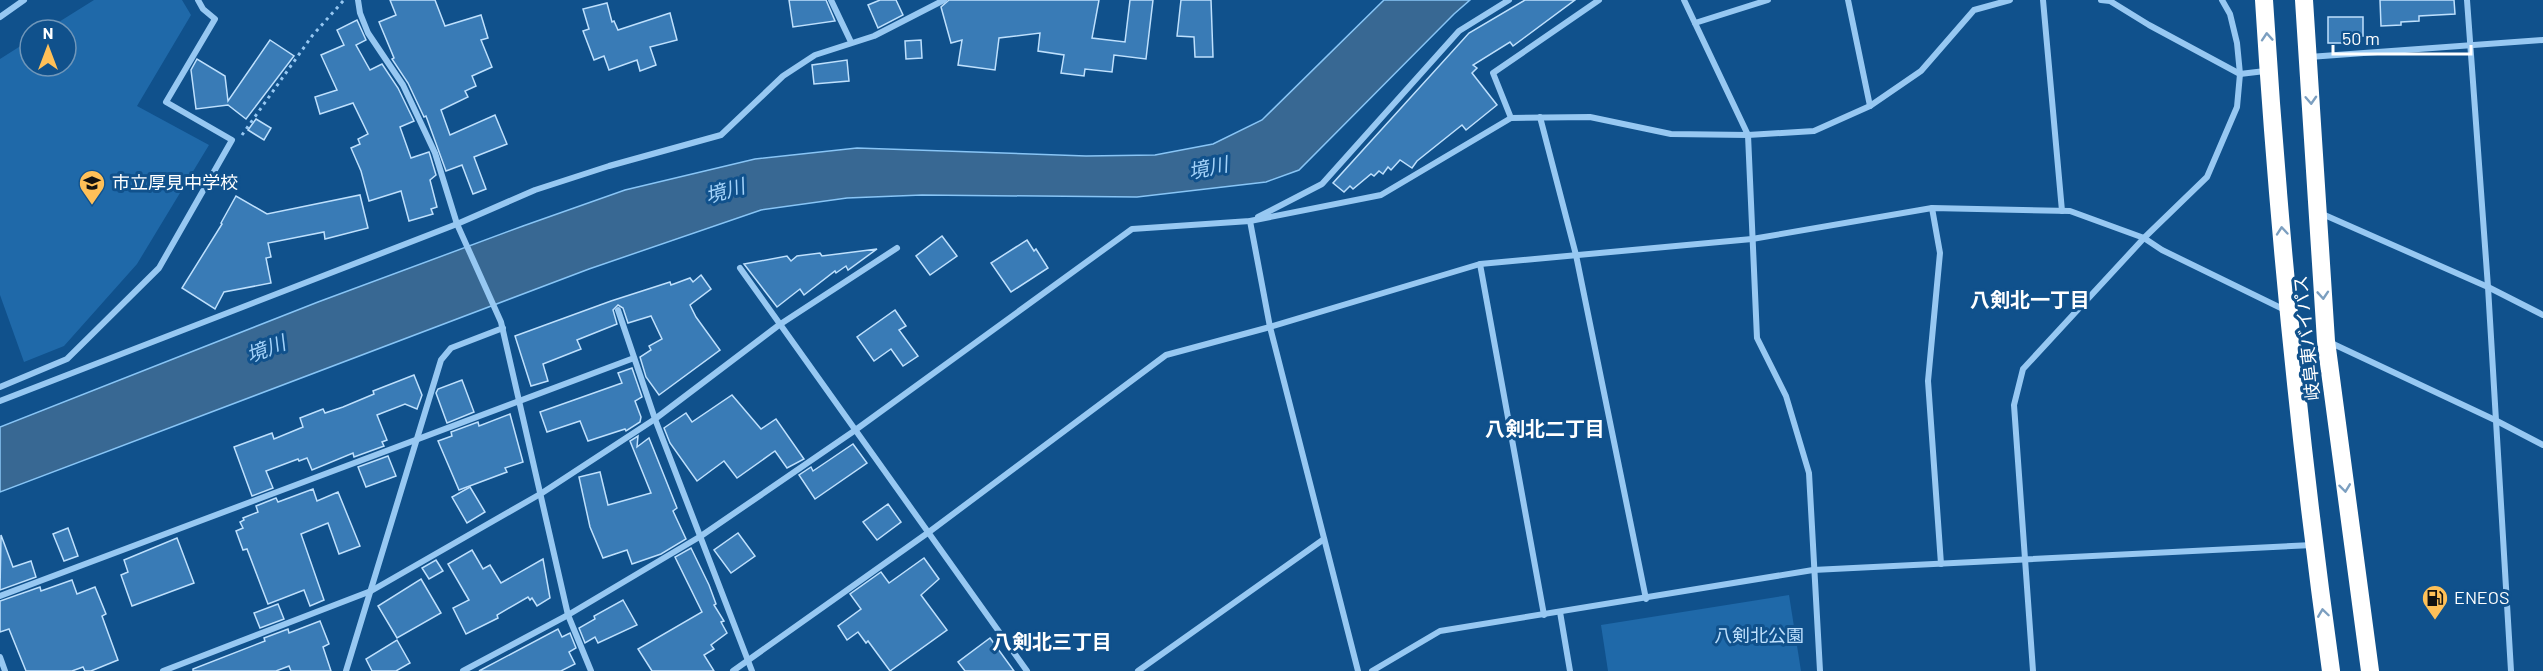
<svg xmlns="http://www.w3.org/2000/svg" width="2543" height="671" viewBox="0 0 2543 671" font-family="Barlow,'Noto Sans JP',sans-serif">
<rect width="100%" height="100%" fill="#10518c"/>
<g fill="#1f69a9">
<polygon points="94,0 182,0 191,15 137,106 209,145 137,264 64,346 24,362 0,295 0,59 30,40 30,66 66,66 66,30 46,30"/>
<polygon points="1789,595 1801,671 1608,671 1601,625"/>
</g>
<polygon fill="#386893" stroke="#88c5f6" stroke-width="1.5" points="1384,0 1470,0 1454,14 1299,170 1266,182 1137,197 922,195 847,198 761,210 589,269 0,492 0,427 318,302 523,226 625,190 755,159 857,148 1086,156 1155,155 1213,144 1262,120"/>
<g fill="#397bb6" stroke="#bee0fd" stroke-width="1.5">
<polygon points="390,0 435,0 445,26 481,15 488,38 481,40 492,67 472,76 476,86 465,91 468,97 441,110 450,135 495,115 507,144 474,157 486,189 473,194 462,165 446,171 426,116 424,117 408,83 392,59 394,58 379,22 396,15"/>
<polygon points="789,0 826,0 835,21 793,27"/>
<polygon points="880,0 896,0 903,15 878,28 868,5"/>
<polygon points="949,0 1099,0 1092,38 1125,42 1130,0 1153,0 1146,59 1114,55 1112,72 1085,69 1084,76 1061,73 1064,55 1038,51 1040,33 999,38 995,70 958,65 962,40 951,43 941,7"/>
<polygon points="1181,0 1211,0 1213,57 1195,57 1194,37 1177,36"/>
<polygon points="1525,0 1575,0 1513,46 1510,42 1473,65 1477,68 1472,73 1497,105 1466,130 1462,125 1417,161 1412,168 1400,160 1391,170 1388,167 1383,174 1379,171 1374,176 1371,174 1353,189 1350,186 1344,192 1333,183 1469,33"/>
<polygon points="2380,0 2454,0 2455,14 2419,16 2419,21 2401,22 2401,25 2381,26"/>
<polygon points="607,3 612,22 614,21 618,30 670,13 677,40 650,47 656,65 640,71 637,60 609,70 604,56 594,60 583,31 589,29 583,9"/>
<polygon points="2328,17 2363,17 2363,36 2346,37 2346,43 2328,43"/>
<polygon points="357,20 366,40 356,45 370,70 382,64 398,88 414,121 400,127 411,158 429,152 430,155 436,175 430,180 437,207 431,209 433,214 409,221 401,191 369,201 361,171 351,148 360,144 358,139 368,134 353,103 320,114 315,97 337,90 321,55 344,45 337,30"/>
<polygon points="270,40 294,56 246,119 228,105 196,109 191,70 197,59 225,76 228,101"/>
<polygon points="921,40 922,58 906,59 905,41"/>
<polygon points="847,60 849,81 814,84 812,65"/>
<polygon points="256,119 271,128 264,140 248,130"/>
<polygon points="360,195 368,228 325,239 324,232 268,243 271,257 266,258 271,283 224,292 215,309 182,288 222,224 221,223 236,196 267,214"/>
<polygon points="942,236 957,256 930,275 916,256"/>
<polygon points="1027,240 1034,251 1036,249 1048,268 1011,292 991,263"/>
<polygon points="877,249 848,270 846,266 836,273 835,271 804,295 800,289 777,307 744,264 787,256 791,261 797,256 820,253 822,256"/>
<polygon points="701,275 711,289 690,305 696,317 720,350 659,395 646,377 640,357 651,350 649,346 662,339 651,316 628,323 623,308 618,305 613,310 617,324 577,340 581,349 543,364 548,381 531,386 515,336 611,301 670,282 671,285 690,278 693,282"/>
<polygon points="895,310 906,326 899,330 918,356 903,366 891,349 874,361 857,337"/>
<polygon points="632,368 642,397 635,401 641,417 640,422 626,431 625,429 588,441 580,421 547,432 540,412 622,383 618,373"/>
<polygon points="414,375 422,395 417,409 405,404 377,415 387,440 382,442 384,446 354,457 353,453 312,470 307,458 299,461 298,459 266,471 273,488 252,496 234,447 272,433 274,439 303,427 300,418 323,409 325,413 343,407 374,394 373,391"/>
<polygon points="462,380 474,412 447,423 436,393 438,389"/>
<polygon points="732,395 761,429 776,419 804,459 787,468 775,451 737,478 724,461 697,481 670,443 664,428 686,413 692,422"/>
<polygon points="510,414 523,462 505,468 507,472 459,490 438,441 452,436 451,432 478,422 479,426"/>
<polygon points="638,436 637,447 649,438 677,508 673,511 686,539 661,554 632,564 627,550 603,558 590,527 579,477 600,472 608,505 651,493 630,441"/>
<polygon points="853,444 867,463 815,499 799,475 811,467 813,471"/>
<polygon points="388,456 396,476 366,487 358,467"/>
<polygon points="470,487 485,512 467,523 452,497"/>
<polygon points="313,489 317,501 338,492 360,546 339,554 328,523 301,534 324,600 310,606 304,590 268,604 247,549 243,550 236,531 243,528 240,522 244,520 243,518 258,512 256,506 276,498 278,502"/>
<polygon points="888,504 901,522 877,540 863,522"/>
<polygon points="68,528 78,556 64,561 53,534"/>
<polygon points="738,533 755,556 731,573 714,550"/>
<polygon points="1,535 13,567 31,561 36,577 0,590"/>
<polygon points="177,538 194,583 132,606 121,575 128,572 124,560"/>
<polygon points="691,548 709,585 716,604 714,605 724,621 721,622 727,633 711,645 714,649 704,655 714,671 652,671 638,649 702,612 675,557"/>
<polygon points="472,550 483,569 490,565 501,583 543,559 550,598 537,606 532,598 530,600 528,597 497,615 498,618 466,634 453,608 469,600 448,564"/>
<polygon points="924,558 939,579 921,595 947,630 890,671 868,641 866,643 858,632 847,640 838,626 861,609 850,594 881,572 889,583"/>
<polygon points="436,560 443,571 429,579 422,568"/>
<polygon points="421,579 441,613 397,638 378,606"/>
<polygon points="72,580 77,594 95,587 106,614 102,616 118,660 91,671 85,671 83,667 72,671 26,671 9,629 0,632 0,601 40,587 41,591"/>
<polygon points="623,600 637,625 598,643 595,637 585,643 579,628 595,619 594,616"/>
<polygon points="278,604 284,619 260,628 254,613"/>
<polygon points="320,621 329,644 323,647 331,671 291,671 289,666 276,671 193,671 193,669 265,641 264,638 288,629 289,633"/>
<polygon points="558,629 562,637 570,633 576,648 569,652 575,664 561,671 479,671"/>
<polygon points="990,638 1014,671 965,671 958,662"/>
<polygon points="397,640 410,663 396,671 372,671 366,659"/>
</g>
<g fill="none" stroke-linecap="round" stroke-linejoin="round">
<polyline stroke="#97c8f2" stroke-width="3" stroke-dasharray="3 4.5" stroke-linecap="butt" points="242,135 312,36 344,0"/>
<g stroke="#97c8f2" stroke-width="6">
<polyline points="358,0 360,13 368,33 403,85 435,153 457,224 501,322 568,615 591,671"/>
<polyline points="831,0 851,42"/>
<polyline points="1684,0 1748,135 1757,338 1786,396 1809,473 1820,671"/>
<polyline points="1848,0 1870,106"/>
<polyline points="2043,0 2062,211"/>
<polyline points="2101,0 2110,1 2149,25 2240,74 2265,71"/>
<polyline points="2467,0 2488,287 2511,671"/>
<polyline points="0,17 24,0"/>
<polyline points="1695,23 1768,0"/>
<polyline points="2309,57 2543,40"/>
<polyline points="1540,117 1576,255 1646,599"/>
<polyline points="1511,118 1493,73 1599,0"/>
<polyline points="1932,208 1940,253 1928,381 1941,564"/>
<polyline points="2320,213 2488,287 2543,315"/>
<polyline points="1258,217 1322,184 1459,31 1509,0"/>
<polyline points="1250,221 1270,327 1358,671"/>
<polyline points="1480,264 1544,615"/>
<polyline points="740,268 1027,671"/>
<polyline points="618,310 655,419 752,671"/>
<polyline points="2329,342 2495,420 2543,445"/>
<polyline points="0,387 67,359 159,268 232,140 166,102 215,19 203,9 198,0"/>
<polyline points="0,401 457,224 535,190 609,166 721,135 783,76 815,55 874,36 944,0"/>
<polyline points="0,596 634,358"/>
<polyline points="1560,612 1570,671"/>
<polyline points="0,657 5,671"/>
<polyline points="163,671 371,591 542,493 655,419 779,325 897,248"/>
<polyline points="346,671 441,360 451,348 503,328"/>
<polyline points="463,671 568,615 701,536 854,431 1132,229 1250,221 1381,195 1511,118 1590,117 1671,134 1748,135 1814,131 1870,106 1921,71 1974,10 2010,0"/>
<polyline points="733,671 929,532 1166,355 1270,327 1480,264 1752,239 1932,208 2070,211 2144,238 2162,250 2285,310"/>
<polyline points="1138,671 1324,539"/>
<polyline points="1372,671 1440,631 1813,570 2313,545"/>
<polyline points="2033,671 2014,405 2023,369 2144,238 2207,177 2237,107 2240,74 2237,43 2230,14 2222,0"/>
</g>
<g stroke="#fff" stroke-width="18">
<path d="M2264 0C2278 225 2300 448 2331 671"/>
<polyline points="2304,0 2326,341 2370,671"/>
</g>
</g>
<defs><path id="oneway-chevron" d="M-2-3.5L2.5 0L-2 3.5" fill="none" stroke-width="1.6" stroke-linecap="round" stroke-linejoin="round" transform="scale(1.5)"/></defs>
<g stroke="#7c9fc0">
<use href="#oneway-chevron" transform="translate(2267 37) rotate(-94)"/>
<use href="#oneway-chevron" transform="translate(2311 100) rotate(87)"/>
<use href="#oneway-chevron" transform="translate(2282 231) rotate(-95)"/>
<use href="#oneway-chevron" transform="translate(2323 295) rotate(86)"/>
<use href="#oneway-chevron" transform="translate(2345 488) rotate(83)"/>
<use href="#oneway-chevron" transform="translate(2323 613) rotate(-98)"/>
</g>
<defs>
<g id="school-pin" transform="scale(1.35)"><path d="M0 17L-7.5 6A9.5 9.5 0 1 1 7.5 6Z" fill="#ffc058" stroke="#10518c"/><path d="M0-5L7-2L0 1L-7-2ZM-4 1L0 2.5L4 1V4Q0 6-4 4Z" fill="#111"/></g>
<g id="fuel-pin" transform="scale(1.35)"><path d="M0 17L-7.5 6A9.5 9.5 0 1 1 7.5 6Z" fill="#ffc058" stroke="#10518c"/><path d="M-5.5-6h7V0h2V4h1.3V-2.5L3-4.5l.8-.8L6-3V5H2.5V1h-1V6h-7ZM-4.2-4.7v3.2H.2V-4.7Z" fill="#111"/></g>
</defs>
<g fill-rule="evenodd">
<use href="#school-pin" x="92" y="183"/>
<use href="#fuel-pin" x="2435" y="598"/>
</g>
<g text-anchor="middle" stroke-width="6" stroke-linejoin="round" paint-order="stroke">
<g font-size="18" fill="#fff" stroke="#10518c" text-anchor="start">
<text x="112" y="189">市立厚見中学校</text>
<text x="2454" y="604">ENEOS</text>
</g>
<g font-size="18" fill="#fff" stroke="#10518c">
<text transform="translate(2307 338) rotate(-96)" y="6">岐阜東バイパス</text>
</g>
<g font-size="18" fill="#bee0fd" stroke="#10518c">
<text x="1759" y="642">八剣北公園</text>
</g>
<g font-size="20" font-style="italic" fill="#a3d2f9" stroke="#10518c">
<text transform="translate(1208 168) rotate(-12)" y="7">境川</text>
<text transform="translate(725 191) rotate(-16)" y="7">境川</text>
<text transform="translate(266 349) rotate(-21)" y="7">境川</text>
</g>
<g font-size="20" font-weight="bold" fill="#fff" stroke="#10518c">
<text x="2030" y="307">八剣北一丁目</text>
<text x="1545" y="436">八剣北二丁目</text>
<text x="1052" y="649">八剣北三丁目</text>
</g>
</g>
<g transform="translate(48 48)"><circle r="28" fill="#10518c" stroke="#7097ba" stroke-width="1.5"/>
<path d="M0-4.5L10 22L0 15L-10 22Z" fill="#ffc058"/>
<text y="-9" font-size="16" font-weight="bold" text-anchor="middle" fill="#ffffff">N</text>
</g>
<path d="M2333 45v9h138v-9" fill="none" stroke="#ffffff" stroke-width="3"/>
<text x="2342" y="45" font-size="18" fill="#ffffff" stroke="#10518c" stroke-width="4.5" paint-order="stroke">50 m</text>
</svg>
